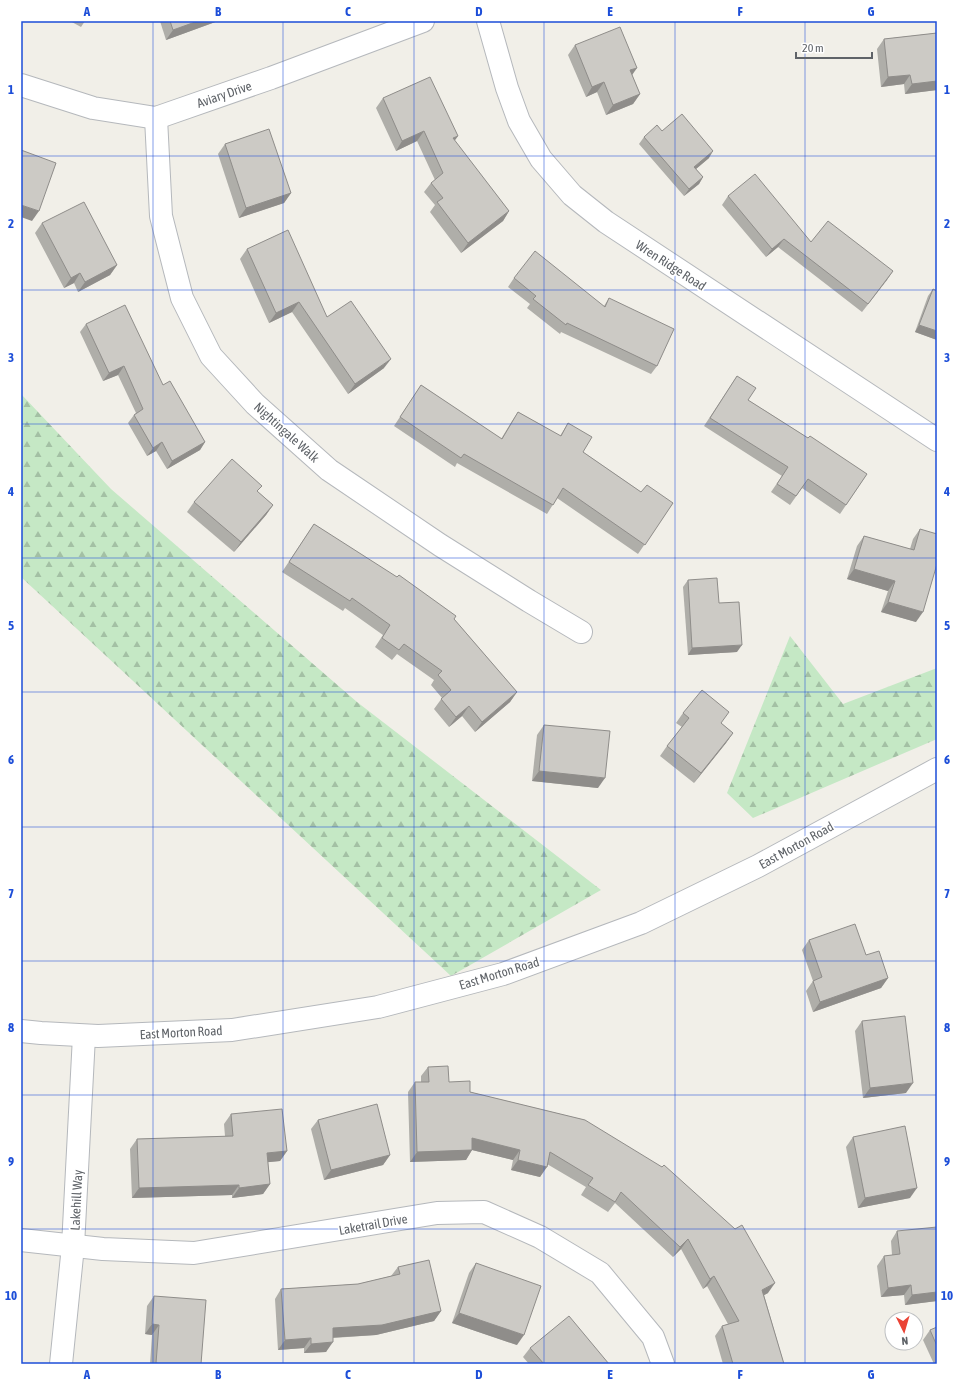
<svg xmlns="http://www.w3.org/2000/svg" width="958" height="1385" viewBox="0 0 958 1385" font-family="'Asap Condensed',sans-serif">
<defs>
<pattern id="forest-firs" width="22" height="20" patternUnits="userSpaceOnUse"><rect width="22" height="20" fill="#c5e8c5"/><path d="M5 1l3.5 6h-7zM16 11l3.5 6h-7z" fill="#a3c0a4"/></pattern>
</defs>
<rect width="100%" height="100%" fill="#f1efe8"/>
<g fill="url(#forest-firs)">
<polygon points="21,394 111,489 357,702 601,890 451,976 21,577"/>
<polygon points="790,636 843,704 937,668 937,739 753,818 727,793"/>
</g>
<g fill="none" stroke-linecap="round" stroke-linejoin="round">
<g stroke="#b5b8bc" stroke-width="24">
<g id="minor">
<polyline points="488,21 507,88 519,121 541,159 572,195 606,222 937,440"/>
<polyline points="21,85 93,108 156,118 271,78 423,21"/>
<polyline points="156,118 161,216 182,298 211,356 255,404 329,470 440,545 529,601 581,632"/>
<polyline points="21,1031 41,1033 98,1036 232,1030 378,1007 503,974 641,923 758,866 937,769"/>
<polyline points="21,1240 103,1249 194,1253 437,1213 484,1212 540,1237 600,1273 653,1337 663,1364"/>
<polyline points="61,1364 73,1246 84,1036"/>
</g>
</g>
<use href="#minor" stroke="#fff" stroke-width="22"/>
</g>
<g fill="#afaea9">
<polygon points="70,21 85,21 81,27"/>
<polygon points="160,21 218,21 166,40"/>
<polygon points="937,33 937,90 905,94 904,84 881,87 877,49 884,39"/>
<polygon points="575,45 632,75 640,94 633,104 606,115 597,92 586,97 568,55"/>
<polygon points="383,98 454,141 509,211 503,221 461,253 430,212 435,205 424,192 431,183 435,180 417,141 396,151 376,108"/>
<polygon points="662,131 709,158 696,169 703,177 699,184 684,196 639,144 644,137"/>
<polygon points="225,144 291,193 284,203 239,218 218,154"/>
<polygon points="728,196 811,242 893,271 862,312 778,247 766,257 722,205"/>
<polygon points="42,223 117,265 110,275 78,292 74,283 64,288 35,233"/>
<polygon points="247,249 327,317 384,368 348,394 292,312 269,323 240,259"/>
<polygon points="514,278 604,306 609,298 657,366 651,374 561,332 560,334 527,308 530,304 508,287"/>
<polygon points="933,289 937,340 915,332 928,296"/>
<polygon points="86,324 163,385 205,442 200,450 167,469 156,451 147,456 128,423 134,415 136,413 118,375 103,381 80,332"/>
<polygon points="737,376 748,400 808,438 867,474 840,514 802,488 790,505 771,492 782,476 704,426"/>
<polygon points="421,385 501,439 512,421 518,412 560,436 568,423 583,452 641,492 673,503 638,554 557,498 547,514 457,463 455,467 394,426"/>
<polygon points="258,492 273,505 266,515 234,552 187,512 194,502"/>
<polygon points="314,524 454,619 517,692 510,702 475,732 462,716 449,727 434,709 442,698 431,685 434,680 397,654 392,660 375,647 383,635 345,608 343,611 282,572"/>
<polygon points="920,529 916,622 881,612 888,591 847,579 857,546 864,536 910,549 913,539"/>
<polygon points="688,580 719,603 737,652 688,655 683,587"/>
<polygon points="683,713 721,723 733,733 726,743 694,783 660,756 667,746 682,727 676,723"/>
<polygon points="544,725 598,788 532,781 537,735"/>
<polygon points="809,940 888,978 881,988 813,1012 806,991 813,981 802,950"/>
<polygon points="862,1021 906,1093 863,1098 855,1031"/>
<polygon points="428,1067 449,1082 470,1092 585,1120 768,1293 764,1295 784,1364 723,1364 715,1336 722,1326 728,1324 707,1286 703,1289 681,1249 673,1257 615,1203 608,1212 581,1195 586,1187 547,1164 540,1177 511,1170 513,1160 472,1150 466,1160 410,1162 408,1092 415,1082 421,1082 421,1076"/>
<polygon points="231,1114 287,1151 280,1161 268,1162 270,1184 263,1194 232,1198 232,1195 132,1198 130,1149 137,1139 225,1136 224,1124"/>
<polygon points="318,1120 390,1155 383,1165 324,1180 311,1129"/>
<polygon points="853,1137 910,1198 858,1208 846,1147"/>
<polygon points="897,1231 937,1301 905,1305 904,1295 881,1297 877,1266 884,1256 892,1255 891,1241"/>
<polygon points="476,1263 517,1345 452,1323 469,1273"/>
<polygon points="398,1267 441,1311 434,1321 376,1335 333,1338 326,1352 304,1353 304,1348 278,1350 275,1299 281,1289 358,1284 391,1276"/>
<polygon points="154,1296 201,1364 150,1364 152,1335 145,1334 147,1306"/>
<polygon points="937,1327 937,1364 934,1364 923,1340 930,1330"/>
<polygon points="530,1348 609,1364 529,1364 523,1357"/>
</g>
<g fill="#8f8d8a">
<polygon points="198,21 218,21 166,40 173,30"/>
<polygon points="637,68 630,78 630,70"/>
<polygon points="910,75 904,84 881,87 888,77"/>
<polygon points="937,81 937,90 905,94 912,84"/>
<polygon points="604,82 597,92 586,97 592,87"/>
<polygon points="640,94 633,104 606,115 613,105"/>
<polygon points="424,131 417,141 396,151 402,141"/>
<polygon points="458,136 451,146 453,138"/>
<polygon points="713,151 709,158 690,174 694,167"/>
<polygon points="703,177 699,184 684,196 689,189"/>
<polygon points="291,193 284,203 239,218 246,208"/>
<polygon points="21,205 39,211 32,221 21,217"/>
<polygon points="509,211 503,221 461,253 468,243"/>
<polygon points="784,239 778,247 766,257 772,249"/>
<polygon points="117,265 110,275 78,292 85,282"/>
<polygon points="893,271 887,280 862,312 868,304"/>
<polygon points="80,273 74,283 64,288 71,278"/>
<polygon points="299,302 292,312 269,323 276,313"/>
<polygon points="919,325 937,331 937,340 915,332"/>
<polygon points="391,359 384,368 348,394 355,384"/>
<polygon points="124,366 118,375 103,381 109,373"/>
<polygon points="162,442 156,451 147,456 153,448"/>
<polygon points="205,442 200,450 167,469 172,461"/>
<polygon points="273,505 266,515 234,552 241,542"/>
<polygon points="854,569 895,581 888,591 847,579"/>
<polygon points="888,602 923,612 916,622 881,612"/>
<polygon points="742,645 737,652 688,655 692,648"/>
<polygon points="517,692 510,702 475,732 482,722"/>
<polygon points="469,706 462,716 449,727 456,717"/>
<polygon points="733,733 726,743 694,783 701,773"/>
<polygon points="539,771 605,778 598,788 532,781"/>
<polygon points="888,978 881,988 813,1012 820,1002"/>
<polygon points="913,1083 906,1093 863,1098 870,1088"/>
<polygon points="472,1138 520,1150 513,1160 472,1150 466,1160 410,1162 417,1152"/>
<polygon points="287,1151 280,1161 260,1163 267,1153"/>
<polygon points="390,1155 383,1165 324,1180 331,1170"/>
<polygon points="518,1160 547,1167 540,1177 511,1170"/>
<polygon points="270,1184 263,1194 232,1198 239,1188"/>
<polygon points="239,1185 232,1195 132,1198 139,1188"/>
<polygon points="917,1188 910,1198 858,1208 865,1198"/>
<polygon points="688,1239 681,1249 673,1257 680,1247"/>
<polygon points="714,1276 707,1286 703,1289 710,1279"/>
<polygon points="775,1283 768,1293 755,1300 762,1290"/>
<polygon points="911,1285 904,1295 881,1297 888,1288"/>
<polygon points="937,1292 937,1301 905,1305 912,1295"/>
<polygon points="441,1311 434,1321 376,1335 326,1338 333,1328"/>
<polygon points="459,1313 524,1335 517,1345 452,1323"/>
<polygon points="152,1324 159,1325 152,1335 145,1334"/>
<polygon points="311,1338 304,1348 278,1350 285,1340"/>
<polygon points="333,1342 326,1352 304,1353 311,1344"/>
</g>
<g fill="#cccac5" stroke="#8f8d8a">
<polygon points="170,21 198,21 173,30"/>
<polygon points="620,27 637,68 630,70 640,94 613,105 604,82 592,87 575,45"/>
<polygon points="937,33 937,81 912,84 910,75 888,77 884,39"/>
<polygon points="430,77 458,136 453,138 509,211 468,243 437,202 443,198 431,183 443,173 424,131 402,141 383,98"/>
<polygon points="682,114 713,151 694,167 703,177 689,189 644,137 657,125 662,131"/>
<polygon points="269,129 291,193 246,208 225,144"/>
<polygon points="21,150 56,163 39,211 21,205"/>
<polygon points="755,174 811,242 828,221 893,271 868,304 784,239 772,249 728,196"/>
<polygon points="84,202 117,265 85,282 80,273 71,278 42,223"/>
<polygon points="288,230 327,317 351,301 391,359 355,384 299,302 276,313 247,249"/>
<polygon points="535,251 605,307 609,298 674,329 657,366 567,323 566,325 533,299 536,296 514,278"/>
<polygon points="933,289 937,291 937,331 919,325"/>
<polygon points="125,305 163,385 170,381 205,442 172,461 162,442 153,448 134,415 143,409 124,366 109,373 86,324"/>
<polygon points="737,376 756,388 748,400 808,438 810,436 867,474 846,505 808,479 796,496 777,484 788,467 710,418"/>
<polygon points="421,385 502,439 518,412 561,436 568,423 592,437 583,452 641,492 647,485 673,503 645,545 563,488 553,505 464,454 461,458 400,417"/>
<polygon points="232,459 262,486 257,491 273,505 241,542 194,502"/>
<polygon points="314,524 397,577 399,575 456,616 454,619 517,692 482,722 469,706 456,717 441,699 451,690 438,675 442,671 404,644 399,650 382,638 390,625 352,598 350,601 289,562"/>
<polygon points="920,529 937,534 937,564 923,612 888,602 895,581 854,569 864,536 914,550"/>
<polygon points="717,578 719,603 739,602 742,645 692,648 688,580"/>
<polygon points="702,690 729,712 721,723 733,733 701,773 667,746 689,718 683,713"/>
<polygon points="544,725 610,731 605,778 539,771"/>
<polygon points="855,924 866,955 879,951 888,978 820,1002 813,981 822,977 809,940"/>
<polygon points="905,1016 913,1083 870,1088 862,1021"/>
<polygon points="448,1066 449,1082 470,1081 470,1092 585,1120 662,1167 664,1165 735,1229 742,1225 775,1283 762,1290 784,1364 733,1364 722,1326 739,1321 714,1276 710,1279 688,1239 680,1247 621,1192 615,1202 588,1185 593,1178 550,1152 547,1167 518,1160 520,1150 472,1138 472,1150 417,1152 415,1082 429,1082 428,1067"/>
<polygon points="377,1104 390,1155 331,1170 318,1120"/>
<polygon points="282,1109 287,1151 267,1153 270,1184 239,1188 239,1185 139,1188 137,1139 233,1136 231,1114"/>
<polygon points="905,1126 917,1188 865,1198 853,1137"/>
<polygon points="937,1227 937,1292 912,1295 911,1285 888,1288 884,1256 900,1254 897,1231"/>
<polygon points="429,1260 441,1311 382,1325 333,1328 333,1342 311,1344 311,1338 285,1340 281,1289 358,1284 400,1274 398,1267"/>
<polygon points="476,1263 541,1286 524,1335 459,1313"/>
<polygon points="154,1296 206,1300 201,1364 161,1364 156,1363 159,1325 152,1324"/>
<polygon points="569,1316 609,1364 544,1364 530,1348"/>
<polygon points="937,1327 937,1346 930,1330"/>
</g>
<path fill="none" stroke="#1d4ed8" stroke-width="1" stroke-opacity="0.55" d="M153 21V1364M283 21V1364M414 21V1364M544 21V1364M675 21V1364M805 21V1364M21 156H937M21 290H937M21 424H937M21 558H937M21 692H937M21 827H937M21 961H937M21 1095H937M21 1229H937"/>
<g text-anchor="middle" stroke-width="3.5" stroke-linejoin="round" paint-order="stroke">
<g font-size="13" fill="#5f6368" stroke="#fff">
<text transform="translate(224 94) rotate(-19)" y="5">Aviary Drive</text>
<text transform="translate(671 265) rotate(33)" y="5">Wren Ridge Road</text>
<text transform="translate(287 432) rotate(42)" y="5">Nightingale Walk</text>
<text transform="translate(796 845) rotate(-29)" y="5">East Morton Road</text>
<text transform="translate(499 973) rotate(-17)" y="5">East Morton Road</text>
<text transform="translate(181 1032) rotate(-3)" y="5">East Morton Road</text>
<text transform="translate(76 1200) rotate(-87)" y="5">Lakehill Way</text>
<text transform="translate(373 1224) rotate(-10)" y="5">Laketrail Drive</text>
</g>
</g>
<rect width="958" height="1385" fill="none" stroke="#ffffff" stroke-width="44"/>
<g transform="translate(904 1331) rotate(175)"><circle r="19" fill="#ffffff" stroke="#bfc1c3"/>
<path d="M0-3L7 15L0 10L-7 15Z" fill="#ea4335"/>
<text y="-6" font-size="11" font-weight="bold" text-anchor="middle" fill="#5f6368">N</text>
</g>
<path d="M796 52v6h76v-6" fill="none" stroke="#5f6368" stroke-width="2"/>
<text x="802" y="52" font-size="12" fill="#5f6368" stroke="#ffffff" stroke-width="3" paint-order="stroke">20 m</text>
<rect x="22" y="22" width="914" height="1341" fill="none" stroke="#1d4ed8" stroke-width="1.5"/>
<g font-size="13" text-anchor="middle" font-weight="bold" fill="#1d4ed8">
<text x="87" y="16">A</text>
<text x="218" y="16">B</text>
<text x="348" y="16">C</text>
<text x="479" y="16">D</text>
<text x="610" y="16">E</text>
<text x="740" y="16">F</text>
<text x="871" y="16">G</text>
<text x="11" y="94">1</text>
<text x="947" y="94">1</text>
<text x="11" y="228">2</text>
<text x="947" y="228">2</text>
<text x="11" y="362">3</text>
<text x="947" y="362">3</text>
<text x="11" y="496">4</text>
<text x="947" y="496">4</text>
<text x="11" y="630">5</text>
<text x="947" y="630">5</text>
<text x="11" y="764">6</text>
<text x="947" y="764">6</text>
<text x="11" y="898">7</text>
<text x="947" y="898">7</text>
<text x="11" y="1032">8</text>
<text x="947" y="1032">8</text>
<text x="11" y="1166">9</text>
<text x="947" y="1166">9</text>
<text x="11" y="1300">10</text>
<text x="947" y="1300">10</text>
<text x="87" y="1379">A</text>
<text x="218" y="1379">B</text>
<text x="348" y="1379">C</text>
<text x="479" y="1379">D</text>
<text x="610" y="1379">E</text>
<text x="740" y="1379">F</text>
<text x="871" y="1379">G</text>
</g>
</svg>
